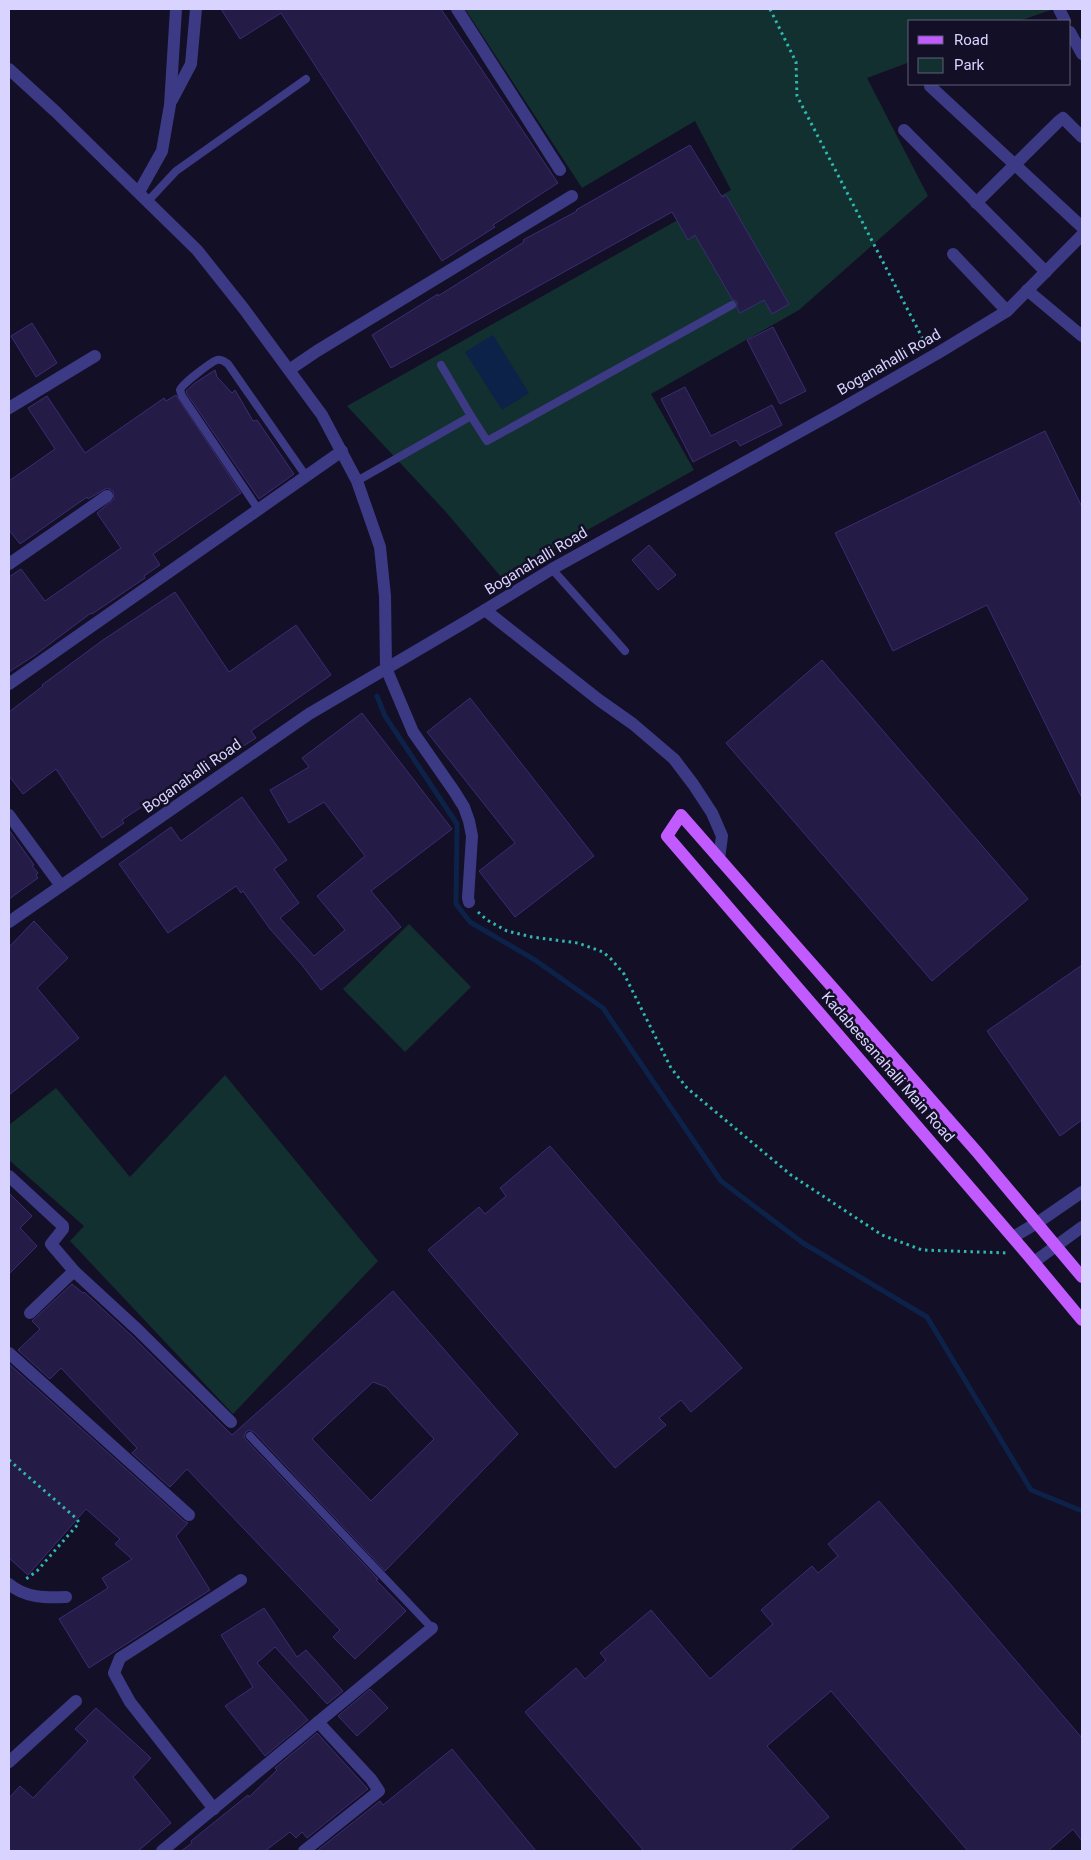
<svg xmlns="http://www.w3.org/2000/svg" width="1091" height="1860" viewBox="0 0 1091 1860" font-family="Roboto,sans-serif">
<rect width="100%" height="100%" fill="#130f26"/>
<g fill="#12302f">
<polygon points="465,9 1050,9 1051,10 1019,21 910,21 910,62 867,78 928,196 799,310 651,394 694,470 502,578 445,511 347,406 731,190 695,121 582,188"/>
<polygon points="409,924 471,987 405,1052 343,989"/>
<polygon points="225,1075 378,1261 233,1414 70,1241 84,1226 9,1160 9,1125 56,1088 130,1177"/>
</g>
<polygon fill="#0c2248" points="493,335 529,393 502,410 465,352"/>
<g fill="none" stroke-linecap="round" stroke-linejoin="round">
<polyline stroke="#0c2248" stroke-width="5" points="377,696 385,716 457,824 456,904 470,922 535,960 603,1008 721,1181 803,1243 927,1317 1031,1490 1082,1511"/>
</g>
<g fill="#241b47" stroke="#3b2d73" fill-rule="evenodd">
<polygon points="221,9 441,9 558,183 493,225 495,227 442,261 281,13 240,39"/>
<polygon points="690,145 722,197 726,195 789,304 772,314 764,300 740,313 737,308 737,302 732,299 695,235 688,240 672,212 391,368 372,335 438,294 438,296 524,242 523,240 577,211 576,210"/>
<polygon points="32,323 57,363 36,377 11,336"/>
<polygon points="773,327 806,391 780,404 747,340"/>
<polygon points="215,370 217,377 232,393 235,390 253,421 257,420 294,474 259,499 187,394 186,391 195,383"/>
<polygon points="685,387 711,436 772,405 782,425 740,446 736,440 693,462 661,399"/>
<polygon points="176,395 241,493 153,554 160,565 144,576 145,578 92,614 91,613 35,655 9,672 9,577 21,569 45,601 121,548 97,513 114,499 113,491 107,488 88,499 87,497 20,544 9,530 9,481 55,449 28,408 47,396 85,453 164,398 166,401"/>
<polygon points="1045,431 1082,507 1082,798 987,605 893,651 835,533"/>
<polygon points="649,545 676,575 658,590 632,560"/>
<polygon points="175,592 229,672 296,625 331,675 251,731 256,738 160,799 158,796 122,820 124,823 102,838 56,769 23,794 9,776 9,712 43,686 42,685 103,640"/>
<polygon points="822,660 1028,899 932,981 726,743"/>
<polygon points="470,698 594,856 515,917 479,871 515,843 427,732"/>
<polygon points="362,713 452,829 371,891 401,927 321,990 302,965 270,929 243,891 241,893 236,886 168,933 119,864 171,827 181,841 242,797 287,860 274,869 299,903 280,918 314,956 345,930 317,896 365,856 324,802 289,823 270,790 309,767 302,758"/>
<polygon points="9,830 34,865 32,866 38,873 36,875 38,878 9,899"/>
<polygon points="34,921 68,958 37,988 79,1038 9,1095 9,947"/>
<polygon points="1082,965 1082,1120 1060,1136 987,1031"/>
<polygon points="550,1146 742,1368 691,1412 681,1400 659,1418 666,1425 615,1468 428,1250 479,1207 485,1214 506,1196 500,1188"/>
<polygon points="9,1193 32,1216 20,1228 37,1246 9,1274"/>
<path d="M72 1284 83 1293 84 1292 132 1336 232 1435 393 1291 518 1434 385 1571 254 1432 249 1430 246 1432 244 1437 246 1440 378 1579 376 1580 406 1611 355 1659 333 1637 340 1630 187 1469 170 1487 132 1453 137 1448 61 1368 50 1379 18 1350 40 1329 32 1321ZM373 1382 386 1387 434 1439 371 1501 312 1439Z"/>
<polygon points="9,1364 184,1521 188,1523 176,1536 210,1590 89,1668 59,1619 108,1588 102,1578 132,1559 115,1544 120,1539 86,1509 28,1575 9,1558"/>
<polygon points="879,1501 1082,1738 1082,1841 1073,1829 1048,1851 968,1851 831,1691 767,1746 829,1817 789,1851 644,1851 525,1712 576,1668 585,1679 606,1660 600,1653 651,1610 710,1679 773,1624 761,1610 812,1566 818,1573 838,1556 828,1544"/>
<polygon points="264,1608 297,1657 306,1650 343,1691 327,1704 275,1647 257,1663 308,1720 265,1756 225,1706 253,1687 221,1635"/>
<polygon points="370,1689 388,1708 357,1736 338,1716"/>
<polygon points="96,1708 151,1758 133,1777 171,1823 138,1851 9,1851 9,1798 20,1786 33,1798 88,1741 75,1729"/>
<polygon points="317,1733 368,1789 307,1838 302,1832 296,1838 290,1832 265,1851 181,1851 192,1843 191,1841 248,1795 249,1797 277,1770 275,1768"/>
<polygon points="452,1749 536,1851 320,1851 318,1850 380,1801 383,1805"/>
</g>
<g fill="none" stroke-linecap="round" stroke-linejoin="round">
<g stroke="#2fb8b0" stroke-width="3" stroke-dasharray="2.5 4" stroke-linecap="butt">
<polyline points="770,9 796,62 797,96 926,345"/>
<polyline points="478,912 487,920 507,931 532,937 578,943 603,952 611,959 624,974 671,1068 687,1088 791,1175 882,1235 922,1250 1009,1253"/>
<polyline points="9,1460 77,1519 79,1523 37,1571 26,1579"/>
</g>
<g stroke="#3d3a85" stroke-width="8">
<polyline points="148,201 176,171 306,79"/>
<polyline points="441,365 471,416"/>
<polyline points="357,481 471,416 487,441 732,305"/>
<path d="M258 509 182 396 180 390C182 384 211 362 217 360 222 359 225 362 228 364L306 476"/>
<polyline points="552,569 625,651"/>
<polyline points="250,1436 432,1628"/>
</g>
<g stroke="#3d3a85" stroke-width="12">
<polyline points="457,9 560,170"/>
<polyline points="1059,9 1065,21"/>
<polyline points="1070,32 1082,54"/>
<polyline points="9,69 56,112 197,250 244,309 322,415 357,481 380,547 385,596 386,668 413,732 454,791 464,807 469,821 472,836 468,898 469,902"/>
<polyline points="930,86 1082,227"/>
<polyline points="172,100 191,64 196,9"/>
<polyline points="904,130 1046,272"/>
<polyline points="139,192 162,151 170,105 176,9"/>
<polyline points="976,203 1059,121 1063,118 1082,137"/>
<polyline points="953,254 1007,311"/>
<polyline points="1027,290 1082,336"/>
<polyline points="289,370 317,351 572,196"/>
<polyline points="9,408 95,356"/>
<polyline points="9,564 107,496"/>
<polyline points="9,684 342,451"/>
<polyline points="9,815 61,886"/>
<polyline points="9,1176 63,1226 63,1229 51,1244 74,1271 138,1330 231,1422"/>
<polyline points="30,1313 74,1271"/>
<polyline points="9,1353 189,1515"/>
<path d="M9 1584C25 1598 46 1598 66 1597"/>
<polyline points="9,1762 76,1701"/>
<polyline points="214,1809 130,1702 114,1673 120,1658 241,1580"/>
<polyline points="162,1851 432,1628"/>
<polyline points="304,1851 379,1791 371,1779 318,1722"/>
</g>
<g stroke="#3d3a85" stroke-width="12">
<polyline points="485,610 599,700 633,724 674,759 693,784 712,813 722,836 719,859"/>
<polyline points="9,922 309,714 467,621 552,569 839,410 938,353 1007,311 1082,235"/>
<polyline points="1013,1237 1037,1223 1082,1192"/>
<polyline points="1034,1262 1082,1227"/>
</g>
<polyline stroke="#c25bff" stroke-width="12" points="1082,1277 977,1152 681,815 667,836 1027,1254 1082,1320"/>
</g>
<g text-anchor="middle" stroke-width="5" stroke-linejoin="round" paint-order="stroke">
<g font-size="15" fill="#d9d4ff" stroke="#130f26">
<text transform="translate(889 362) rotate(-30)" y="5">Boganahalli Road</text>
<text transform="translate(536 561) rotate(-31)" y="5">Boganahalli Road</text>
<text transform="translate(192 776) rotate(-35)" y="5">Boganahalli Road</text>
<text transform="translate(888 1067) rotate(49)" y="5">Kadabeesanahalli Main Road</text>
</g>
</g>
<rect width="1091" height="1860" fill="none" stroke="#d9d4ff" stroke-width="20"/>
<rect x="908" y="20" width="162" height="65" fill="#130f26" stroke="#625e7d"/>
<rect x="918" y="36" width="25" height="8" fill="#c25bff" stroke="#625e7d"/>
<text x="954" y="45" font-size="15" fill="#d9d4ff">Road</text>
<rect x="918" y="58" width="25" height="15" fill="#12302f" stroke="#625e7d"/>
<text x="954" y="70" font-size="15" fill="#d9d4ff">Park</text>
</svg>
